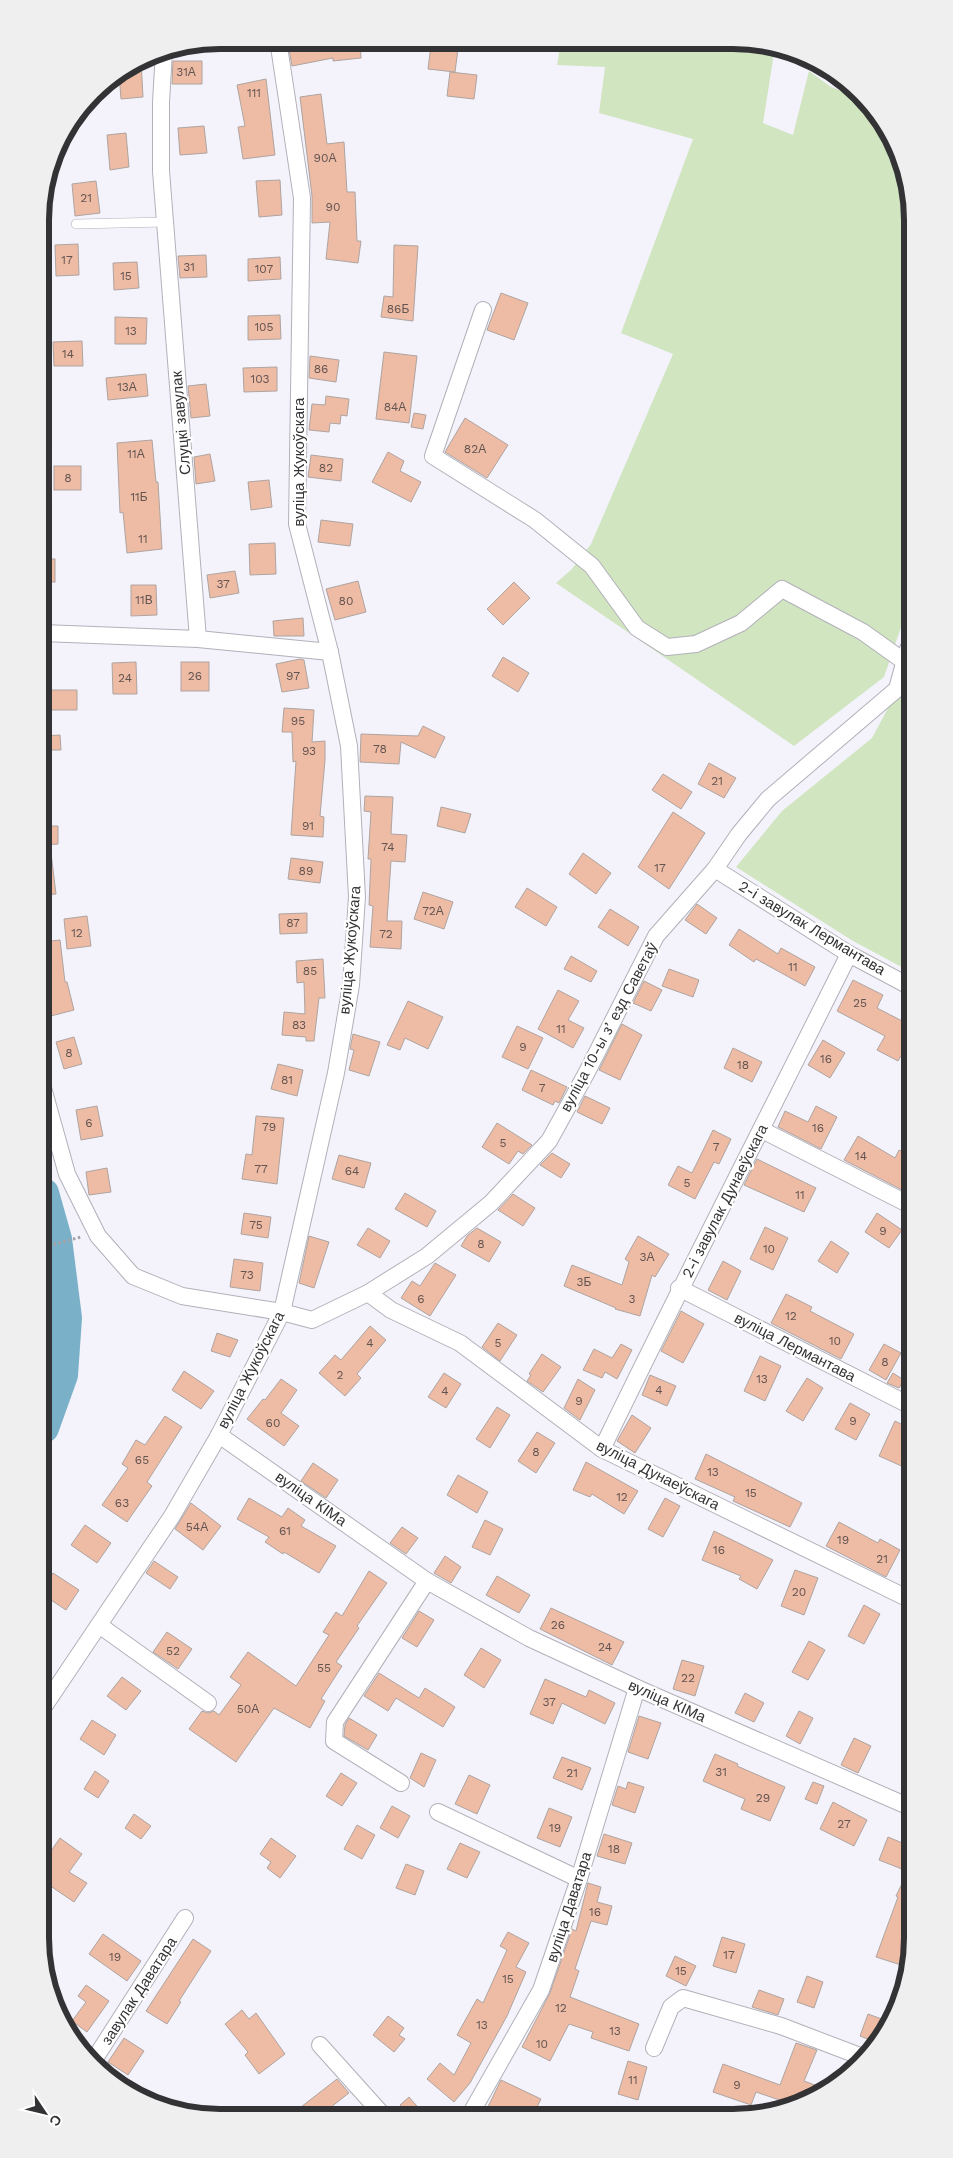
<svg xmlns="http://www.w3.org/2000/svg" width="953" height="2158" viewBox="0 0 953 2158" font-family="'Work Sans',sans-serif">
<rect width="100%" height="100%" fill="#f4f3fc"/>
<polygon fill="#eae7f7" points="835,76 852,85 863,98 831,87"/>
<g fill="#d0e5c0">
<polygon points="561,42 768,43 775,47 763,123 793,135 809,71 831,87 863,98 883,120 907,173 908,607 884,677 794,746 556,583 572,569 591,544 673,354 621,333 693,139 599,113 605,67 557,65"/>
<polygon points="908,671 909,971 853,941 736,867 782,811 872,738"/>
</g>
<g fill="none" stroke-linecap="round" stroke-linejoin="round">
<polyline stroke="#7ab1c8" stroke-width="30" points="44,1193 57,1239 67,1318 63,1375 44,1428"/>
</g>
<g fill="#eebba5" stroke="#aea4a0">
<polygon points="348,41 360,41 361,58 333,61 333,58 292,66 289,49"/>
<polygon points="431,45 458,49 455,72 428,69"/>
<polygon points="141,60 143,97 121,99 119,74"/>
<polygon points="173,61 202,61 202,84 172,84"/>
<polygon points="450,72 477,75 474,99 447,96"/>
<polygon points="266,79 275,155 243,159 238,127 245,126 237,85"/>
<polygon points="321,94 327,144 344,142 347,192 355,192 357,241 361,241 358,263 326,259 330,222 312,223 312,196 300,97"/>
<polygon points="204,126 207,153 180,155 178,128"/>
<polygon points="126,133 129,167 110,170 107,135"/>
<polygon points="280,180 282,215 259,217 256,181"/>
<polygon points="96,181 100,213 75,216 72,184"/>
<polygon points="78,244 79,275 56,276 55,245"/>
<polygon points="394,245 418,246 413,321 381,317 384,296 393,297"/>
<polygon points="206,255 207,277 180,278 178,256"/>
<polygon points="280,257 281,279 248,281 248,259"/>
<polygon points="137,262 139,288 114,290 113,263"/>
<polygon points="501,293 528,303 514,340 487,330"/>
<polygon points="280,315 281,339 248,340 248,316"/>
<polygon points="115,317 147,318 146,344 115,344"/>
<polygon points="82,341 83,366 54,366 53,342"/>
<polygon points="384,352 417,356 409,423 376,419"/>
<polygon points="310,356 339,360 336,382 309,378"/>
<polygon points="277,367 277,391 244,392 243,368"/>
<polygon points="146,374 148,396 108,400 106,378"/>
<polygon points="206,384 210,416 191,418 188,386"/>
<polygon points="326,396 349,399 347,416 341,415 340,424 330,423 329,432 309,430 312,404 325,405"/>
<polygon points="414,413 426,415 423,429 411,427"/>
<polygon points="465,418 508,445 487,478 445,452"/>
<polygon points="152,440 156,482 158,482 162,549 127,553 123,512 120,513 117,443"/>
<polygon points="388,452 404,461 400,471 421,482 411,502 372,482"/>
<polygon points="210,454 215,481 196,484 194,457"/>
<polygon points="311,455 343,459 341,481 308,477"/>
<rect x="54" y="466" width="27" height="24"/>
<polygon points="269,480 272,507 251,510 248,482"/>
<polygon points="321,520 353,524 350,546 318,542"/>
<polygon points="275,543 276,574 250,575 249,544"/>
<rect x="42" y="559" width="13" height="23"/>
<polygon points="235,571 239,593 210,598 207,575"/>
<polygon points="358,581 366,612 335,620 326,589"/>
<polygon points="514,582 530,598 503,625 487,609"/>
<polygon points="131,585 156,585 157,615 131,616"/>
<polygon points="303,618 304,636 274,636 273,621"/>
<polygon points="503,657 529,673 518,692 492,676"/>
<polygon points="300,659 304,660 309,688 282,692 276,664"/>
<polygon points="136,662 137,694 113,694 112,663"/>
<rect x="181" y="662" width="28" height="29"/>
<polygon points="49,690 77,690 77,710 50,710"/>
<polygon points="284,708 314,710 312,742 325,741 325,760 320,816 324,817 323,837 291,835 296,761 293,762 292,732 282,732"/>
<polygon points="423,726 445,737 435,758 401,742 399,764 360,762 361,734 418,736"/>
<polygon points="60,735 61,750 42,750 42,736"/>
<polygon points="709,763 736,778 724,798 698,784"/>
<polygon points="663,774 692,792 681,809 652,790"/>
<polygon points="365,796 393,797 391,834 407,835 405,862 391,861 387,921 402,921 401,949 370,947 373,906 369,905 371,859 368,859 371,812 364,811"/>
<polygon points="441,807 471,814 465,833 437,826"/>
<polygon points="673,812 705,833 669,889 638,867"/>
<polygon points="42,826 58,826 58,844 42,845"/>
<polygon points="43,853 51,853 56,894 43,895"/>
<polygon points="583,853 611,873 596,894 569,874"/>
<polygon points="291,858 323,862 320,883 288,879"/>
<polygon points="527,888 557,907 546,926 515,907"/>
<polygon points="423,892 453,902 444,929 414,919"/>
<polygon points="697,904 717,918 706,934 685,920"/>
<polygon points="610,909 639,927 628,946 598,927"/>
<polygon points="307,913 307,933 280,934 279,914"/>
<polygon points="87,916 91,946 67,949 64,919"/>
<polygon points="739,929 778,954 781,948 815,967 805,986 756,959 754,962 729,945"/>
<polygon points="60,940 65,982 67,982 74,1010 43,1018 43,942"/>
<polygon points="571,956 597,971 591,982 564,969"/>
<polygon points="323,959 325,998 319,998 314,1041 306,1041 306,1037 282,1035 284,1012 305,1014 304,982 297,983 296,961"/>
<polygon points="669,969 699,980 693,997 662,986"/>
<polygon points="853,980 883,995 877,1008 910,1025 910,1061 901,1056 898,1061 877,1050 885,1036 837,1011"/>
<polygon points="644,981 662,990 651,1011 633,1003"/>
<polygon points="558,990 579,1001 568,1020 584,1028 573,1048 538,1029"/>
<polygon points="408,1001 443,1017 428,1049 405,1038 400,1050 387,1045"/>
<polygon points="622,1024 642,1035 620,1080 599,1070"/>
<polygon points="517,1026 543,1038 528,1069 502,1057"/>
<polygon points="353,1034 380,1042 369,1076 349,1070 354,1050 350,1049"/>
<polygon points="74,1037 82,1064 64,1069 56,1042"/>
<polygon points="823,1040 845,1053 830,1078 808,1065"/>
<polygon points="733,1048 762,1062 752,1082 724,1068"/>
<polygon points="278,1064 303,1070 297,1096 271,1089"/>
<polygon points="531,1070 567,1087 559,1103 555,1101 553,1105 522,1090"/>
<polygon points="585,1096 610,1108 602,1124 577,1112"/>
<polygon points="97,1106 103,1136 81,1140 76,1110"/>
<polygon points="816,1106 837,1117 821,1149 778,1127 785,1111 808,1122"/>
<polygon points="256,1116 284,1118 277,1184 242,1179 246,1154 252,1155"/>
<polygon points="497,1123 532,1145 523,1154 518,1151 509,1164 482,1147"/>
<polygon points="713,1130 731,1139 719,1164 714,1162 695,1199 668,1185 678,1166 692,1173"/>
<polygon points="858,1136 895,1158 899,1150 910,1155 910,1194 844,1160"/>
<polygon points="552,1153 570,1164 561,1178 540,1165"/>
<polygon points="339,1155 371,1163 364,1188 332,1179"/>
<polygon points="757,1159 816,1188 804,1212 744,1185"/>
<polygon points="107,1168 111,1192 89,1195 86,1172"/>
<polygon points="405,1193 436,1211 427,1227 395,1209"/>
<polygon points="513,1194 535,1208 523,1226 498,1210"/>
<polygon points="244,1213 271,1217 268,1238 241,1234"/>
<polygon points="877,1213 902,1230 889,1248 865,1232"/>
<polygon points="765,1227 788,1238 773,1270 750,1259"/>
<polygon points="368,1228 390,1241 380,1258 357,1245"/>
<polygon points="477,1228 501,1242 489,1262 461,1246 467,1236"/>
<polygon points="309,1236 329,1242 314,1288 299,1283"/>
<polygon points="638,1236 669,1254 655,1277 652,1275 640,1316 615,1309 616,1308 564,1286 572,1265 622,1285 629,1262 625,1259"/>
<polygon points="831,1241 849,1253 837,1273 818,1261"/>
<polygon points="234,1259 263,1263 260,1291 230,1287"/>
<polygon points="723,1261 741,1271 727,1300 708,1290"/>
<polygon points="435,1263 456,1275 430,1316 401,1298 412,1281 420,1286"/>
<polygon points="786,1294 812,1307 810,1311 854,1334 841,1359 771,1323"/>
<polygon points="681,1311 704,1324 683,1363 661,1351"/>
<polygon points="498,1323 517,1335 500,1361 482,1347"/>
<polygon points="370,1326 386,1340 357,1374 361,1378 345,1396 319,1373 335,1355 341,1360"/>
<polygon points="217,1333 238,1340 230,1357 211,1351"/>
<polygon points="621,1344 632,1350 617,1379 605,1372 602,1378 583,1370 594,1349 612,1358"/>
<polygon points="884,1344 901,1353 886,1380 869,1370"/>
<polygon points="542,1354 561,1367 543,1392 527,1381 531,1375 529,1374"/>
<polygon points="760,1356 781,1366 765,1401 744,1391"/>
<polygon points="184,1371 214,1391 201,1409 172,1390"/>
<polygon points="444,1373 461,1384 446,1408 428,1397"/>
<polygon points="893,1373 904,1380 899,1388 887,1383"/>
<polygon points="650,1375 676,1386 667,1406 642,1395"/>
<polygon points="807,1378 823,1388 803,1421 786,1411"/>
<polygon points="281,1379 297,1390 281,1413 299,1426 284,1446 247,1419 263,1399 265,1400"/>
<polygon points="578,1379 595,1390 580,1420 564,1408"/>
<polygon points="850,1403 870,1414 856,1440 835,1429"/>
<polygon points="497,1407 510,1415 490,1448 476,1439"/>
<polygon points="632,1415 651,1428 635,1453 617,1441"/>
<polygon points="165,1416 182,1427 147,1482 152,1486 127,1522 102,1505 128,1468 122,1464 136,1440 145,1445"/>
<polygon points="895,1421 911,1429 911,1457 906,1468 879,1456"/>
<polygon points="537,1432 555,1443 536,1473 518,1461"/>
<polygon points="706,1454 802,1503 790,1527 733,1501 735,1497 695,1479"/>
<polygon points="586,1462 638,1491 624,1514 592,1494 590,1497 573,1490"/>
<polygon points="313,1463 338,1480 326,1498 301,1481"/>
<polygon points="458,1475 488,1492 477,1513 447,1495"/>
<polygon points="249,1498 282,1517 288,1508 305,1520 301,1526 336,1546 319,1573 284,1552 283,1554 265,1542 269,1537 237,1519"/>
<polygon points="665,1498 680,1506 663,1537 648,1529"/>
<polygon points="191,1503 221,1526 203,1550 175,1529"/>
<polygon points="485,1520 503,1529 490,1555 472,1547"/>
<polygon points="839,1522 878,1543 880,1539 900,1550 886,1577 826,1546"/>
<polygon points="85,1525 111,1543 97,1563 71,1545"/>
<polygon points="402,1527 418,1538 406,1554 390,1543"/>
<polygon points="714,1531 773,1560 757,1589 739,1579 741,1576 702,1560"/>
<polygon points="445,1556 461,1567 451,1583 434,1573"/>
<polygon points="154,1561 178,1577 170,1589 146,1573"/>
<polygon points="795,1570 818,1578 804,1615 781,1606"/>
<polygon points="369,1571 387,1583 357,1626 359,1628 336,1662 342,1666 321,1699 325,1701 310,1728 274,1708 236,1762 189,1729 202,1711 208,1713 214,1711 219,1715 241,1685 230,1677 248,1652 296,1686 329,1635 323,1632 336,1612 342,1616"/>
<polygon points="53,1573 79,1590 66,1610 45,1596 45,1587"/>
<polygon points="497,1576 530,1595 519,1613 486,1595"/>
<polygon points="864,1605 880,1614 864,1644 848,1636"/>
<polygon points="551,1608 624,1642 612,1665 540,1629"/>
<polygon points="419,1611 434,1620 417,1647 402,1638"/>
<polygon points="167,1632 192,1649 178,1669 153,1652"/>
<polygon points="809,1641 825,1650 808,1680 792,1672"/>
<polygon points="481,1648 501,1660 484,1688 464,1675"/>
<polygon points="682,1660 704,1666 695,1696 673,1689"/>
<polygon points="379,1673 419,1698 425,1688 455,1707 443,1727 396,1698 388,1711 364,1696"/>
<polygon points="122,1677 141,1691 126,1710 107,1696"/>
<polygon points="545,1679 586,1697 589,1690 615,1703 605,1724 562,1703 553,1724 530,1714"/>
<polygon points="745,1693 764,1703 754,1722 735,1713"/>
<polygon points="799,1711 813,1718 800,1744 786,1736"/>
<polygon points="639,1716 661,1723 648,1759 628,1752"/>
<polygon points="349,1718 377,1735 368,1750 344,1736 345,1725"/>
<polygon points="92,1720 116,1735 104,1755 80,1739"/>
<polygon points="854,1738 871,1746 858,1773 841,1765"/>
<polygon points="421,1753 436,1760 424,1787 410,1778"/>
<polygon points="715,1754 738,1764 737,1766 785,1787 770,1821 741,1809 745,1799 703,1781"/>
<polygon points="562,1757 591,1768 582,1790 553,1778"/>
<polygon points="95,1771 109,1781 98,1798 84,1789"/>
<polygon points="341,1773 357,1783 342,1806 326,1796"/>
<polygon points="469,1775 490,1785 477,1814 455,1804"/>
<polygon points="628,1782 644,1787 635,1813 612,1805 618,1786 626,1789"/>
<polygon points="813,1782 824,1786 817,1804 805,1799"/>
<polygon points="833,1802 867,1820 854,1846 820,1829"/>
<polygon points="392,1806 410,1816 398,1838 380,1828"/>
<polygon points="549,1808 572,1817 560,1847 537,1838"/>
<polygon points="134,1814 151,1826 141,1839 125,1828"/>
<polygon points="357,1825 375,1835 362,1859 344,1849"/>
<polygon points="604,1834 632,1843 625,1864 597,1856"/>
<polygon points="888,1837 912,1847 912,1857 907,1871 879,1860"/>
<polygon points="60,1838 82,1854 69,1872 87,1883 74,1902 46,1883 46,1858"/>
<polygon points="271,1838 296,1856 280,1878 267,1868 271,1862 260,1854"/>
<polygon points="460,1843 480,1852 467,1878 447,1869"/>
<polygon points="912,1863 913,1933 901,1965 876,1957 898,1897 896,1896"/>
<polygon points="406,1864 424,1871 415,1895 396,1888"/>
<polygon points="588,1883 601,1887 597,1902 612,1906 607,1925 591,1921 575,1969 579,1971 570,1997 639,2024 629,2051 591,2038 593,2032 569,2024 550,2061 522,2047 550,1993 572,1929 576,1931"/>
<polygon points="508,1932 529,1943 516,1967 526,1972 507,2016 470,2083 454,2102 427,2079 440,2063 454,2075 471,2043 457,2035 477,1999 483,2003 507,1950 500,1946"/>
<polygon points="103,1934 141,1961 127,1981 89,1954"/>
<polygon points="722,1937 745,1944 736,1973 713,1966"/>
<polygon points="193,1939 211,1951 179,2001 181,2002 167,2024 146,2011"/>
<polygon points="675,1956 696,1966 686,1986 666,1976"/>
<polygon points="807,1976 823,1982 814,2008 797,2002"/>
<polygon points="86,1985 109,2001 87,2032 72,2021 86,2002 78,1996"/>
<polygon points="759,1990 784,1999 778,2015 752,2007"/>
<polygon points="242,2010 249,2019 256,2013 285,2054 259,2074 245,2055 248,2052 225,2024"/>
<polygon points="868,2014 890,2022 878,2043 860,2036"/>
<polygon points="388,2016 404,2028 399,2035 405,2039 394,2052 373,2035"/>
<polygon points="124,2038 144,2051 128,2075 108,2062"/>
<polygon points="796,2043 817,2050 804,2081 815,2085 811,2098 794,2105 756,2092 751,2105 713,2092 723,2064 780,2085"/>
<polygon points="628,2061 647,2067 638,2100 618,2094"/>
<polygon points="337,2079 349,2093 322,2114 292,2114"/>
<polygon points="501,2080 541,2099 534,2113 485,2113"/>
<polygon points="409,2097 423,2113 407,2114 400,2105"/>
</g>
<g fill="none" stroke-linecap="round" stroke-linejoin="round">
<g stroke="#b2b0b9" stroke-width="10">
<g id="service">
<polyline points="76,224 165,222"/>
<polyline points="44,1311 46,1363 44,1377"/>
</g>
</g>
<g stroke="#b2b0b9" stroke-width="18">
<g id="minor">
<polyline points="483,310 433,456 535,520 592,566 637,628 667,647 696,644 741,623 782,589 863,632 905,662 908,662"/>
<polyline points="42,633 198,639 161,171 161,102 164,51"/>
<polyline points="198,639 330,652"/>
<polyline points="715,869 849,954 909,986"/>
<polyline points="43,1088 67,1174 98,1236 133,1276 182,1296 282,1312 312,1320 368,1293 427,1256 491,1203 549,1141 587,1072 656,936 715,869 739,834 768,799 897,689 908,649"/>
<polyline points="762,1130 910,1205"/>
<polyline points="679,1288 911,1406"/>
<polyline points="368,1293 391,1310 460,1343 602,1449 911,1600"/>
<polyline points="219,1435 427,1581 529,1638 637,1688 912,1808"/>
<path d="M602 1449C682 1283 767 1119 849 954"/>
<polyline points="99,1625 208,1703"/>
<polyline points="45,1705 172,1516 219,1435 282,1312 336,1073 351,985 357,897 349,746 330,652 297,524 302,198 278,40"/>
<polyline points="401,1783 334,1741 335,1722 427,1581"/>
<polyline points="438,1812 579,1879"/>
<polyline points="320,2045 382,2114"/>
<polyline points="654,2048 671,2007 683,1998 781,2026 865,2058"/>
<polyline points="92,2063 185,1918"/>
<polyline points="471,2113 541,1990 579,1879 637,1688"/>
</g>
</g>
<polyline stroke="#a3a2a8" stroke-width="3" stroke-dasharray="2.5 2.5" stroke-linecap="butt" points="44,1247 81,1237"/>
<use href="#service" stroke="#fff" stroke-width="9"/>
<use href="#minor" stroke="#fff" stroke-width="16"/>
</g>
<g text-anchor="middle" stroke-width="4.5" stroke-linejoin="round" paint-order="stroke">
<g font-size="12" fill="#625451">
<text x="186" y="76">31А</text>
<text x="254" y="97">111</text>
<text x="325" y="162">90А</text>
<text x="86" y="202">21</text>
<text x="333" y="211">90</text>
<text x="67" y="264">17</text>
<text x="189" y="271">31</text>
<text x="264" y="273">107</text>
<text x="126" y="280">15</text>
<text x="398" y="313">86Б</text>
<text x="264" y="331">105</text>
<text x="131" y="335">13</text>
<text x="68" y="358">14</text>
<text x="321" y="373">86</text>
<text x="260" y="383">103</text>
<text x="127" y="391">13А</text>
<text x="395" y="411">84А</text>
<text x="475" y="453">82А</text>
<text x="136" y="458">11А</text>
<text x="326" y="472">82</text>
<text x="68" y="482">8</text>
<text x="139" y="501">11Б</text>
<text x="143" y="543">11</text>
<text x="223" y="588">37</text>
<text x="144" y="604">11В</text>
<text x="346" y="605">80</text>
<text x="195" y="680">26</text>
<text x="293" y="680">97</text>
<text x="125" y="682">24</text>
<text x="298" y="725">95</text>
<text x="380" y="753">78</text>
<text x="309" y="755">93</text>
<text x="717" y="785">21</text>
<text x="308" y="830">91</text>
<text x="388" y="851">74</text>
<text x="660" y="872">17</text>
<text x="306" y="875">89</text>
<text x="433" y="915">72А</text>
<text x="293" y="927">87</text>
<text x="77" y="937">12</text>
<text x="386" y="938">72</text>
<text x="793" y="971">11</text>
<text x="310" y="975">85</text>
<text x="860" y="1007">25</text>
<text x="299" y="1029">83</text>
<text x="561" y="1033">11</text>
<text x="523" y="1051">9</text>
<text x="69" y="1057">8</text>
<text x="826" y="1063">16</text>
<text x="743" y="1069">18</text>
<text x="287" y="1084">81</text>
<text x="542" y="1092">7</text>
<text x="89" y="1127">6</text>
<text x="269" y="1131">79</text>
<text x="818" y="1132">16</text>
<text x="503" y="1147">5</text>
<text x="716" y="1151">7</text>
<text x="861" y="1160">14</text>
<text x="261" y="1173">77</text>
<text x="352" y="1175">64</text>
<text x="687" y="1187">5</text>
<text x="800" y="1199">11</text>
<text x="256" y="1229">75</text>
<text x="883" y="1235">9</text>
<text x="481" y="1248">8</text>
<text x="769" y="1253">10</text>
<text x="647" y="1261">3А</text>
<text x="247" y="1279">73</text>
<text x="584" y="1286">3Б</text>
<text x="421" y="1303">6</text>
<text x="632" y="1303">3</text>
<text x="791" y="1320">12</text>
<text x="835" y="1345">10</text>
<text x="370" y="1347">4</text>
<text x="498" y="1347">5</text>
<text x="885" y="1366">8</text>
<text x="340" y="1379">2</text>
<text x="762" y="1383">13</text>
<text x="659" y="1394">4</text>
<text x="445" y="1395">4</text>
<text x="579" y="1405">9</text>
<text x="853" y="1425">9</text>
<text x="273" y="1427">60</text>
<text x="536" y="1456">8</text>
<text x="142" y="1464">65</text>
<text x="713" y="1476">13</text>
<text x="751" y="1497">15</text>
<text x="622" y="1501">12</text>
<text x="122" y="1507">63</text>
<text x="197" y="1531">54А</text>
<text x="285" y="1535">61</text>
<text x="843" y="1544">19</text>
<text x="719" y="1554">16</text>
<text x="882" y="1563">21</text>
<text x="799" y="1596">20</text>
<text x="558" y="1629">26</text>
<text x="605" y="1651">24</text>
<text x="173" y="1655">52</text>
<text x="324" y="1672">55</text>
<text x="688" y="1682">22</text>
<text x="549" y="1706">37</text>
<text x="248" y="1713">50А</text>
<text x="721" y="1776">31</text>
<text x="572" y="1777">21</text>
<text x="763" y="1802">29</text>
<text x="844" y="1828">27</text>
<text x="555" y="1832">19</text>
<text x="614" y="1853">18</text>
<text x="595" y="1916">16</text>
<text x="729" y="1959">17</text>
<text x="115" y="1961">19</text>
<text x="681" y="1975">15</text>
<text x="508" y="1983">15</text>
<text x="561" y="2012">12</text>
<text x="482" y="2029">13</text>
<text x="615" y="2035">13</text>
<text x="542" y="2048">10</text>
<text x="633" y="2084">11</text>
<text x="737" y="2089">9</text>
</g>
<g font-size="15" fill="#333235" stroke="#fff">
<text transform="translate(181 423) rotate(-95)" y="5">Слуцкі завулак</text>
<text transform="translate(299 462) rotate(-90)" y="5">вуліца Жукоўскага</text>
<text transform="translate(812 928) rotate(31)" y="5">2-і завулак Лермантава</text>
<text transform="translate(350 950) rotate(-85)" y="5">вуліца Жукоўскага</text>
<text transform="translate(609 1027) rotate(-62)" y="5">вуліца 10-ы зʼезд Саветаў</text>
<text transform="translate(725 1201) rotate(-63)" y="5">2-і завулак Дунаеўскага</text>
<text transform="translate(795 1347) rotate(27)" y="5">вуліца Лермантава</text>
<text transform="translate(251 1370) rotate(-63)" y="5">вуліца Жукоўскага</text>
<text transform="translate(658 1475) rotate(27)" y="5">вуліца Дунаеўскага</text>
<text transform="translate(311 1499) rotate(35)" y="5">вуліца КІМа</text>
<text transform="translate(667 1701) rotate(24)" y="5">вуліца КІМа</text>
<text transform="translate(569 1907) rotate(-72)" y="5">вуліца Даватара</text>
<text transform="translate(139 1991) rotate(-57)" y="5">завулак Даватара</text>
</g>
</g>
<path d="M0 0H953V2158H0ZM220 49H733A171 171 0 0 1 904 220V1938A171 171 0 0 1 733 2109H220A171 171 0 0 1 49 1938V220A171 171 0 0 1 220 49Z" fill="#efefef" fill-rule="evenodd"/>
<path fill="none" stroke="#333235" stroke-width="6" d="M220 49H733A171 171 0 0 1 904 220V1938A171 171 0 0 1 733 2109H220A171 171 0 0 1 49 1938V220A171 171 0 0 1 220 49Z"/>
<g transform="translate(45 2113) rotate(125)" stroke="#ffffff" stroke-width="4" paint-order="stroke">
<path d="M0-4L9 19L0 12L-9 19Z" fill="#333235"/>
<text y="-8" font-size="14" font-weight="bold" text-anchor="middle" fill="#333235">С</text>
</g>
</svg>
